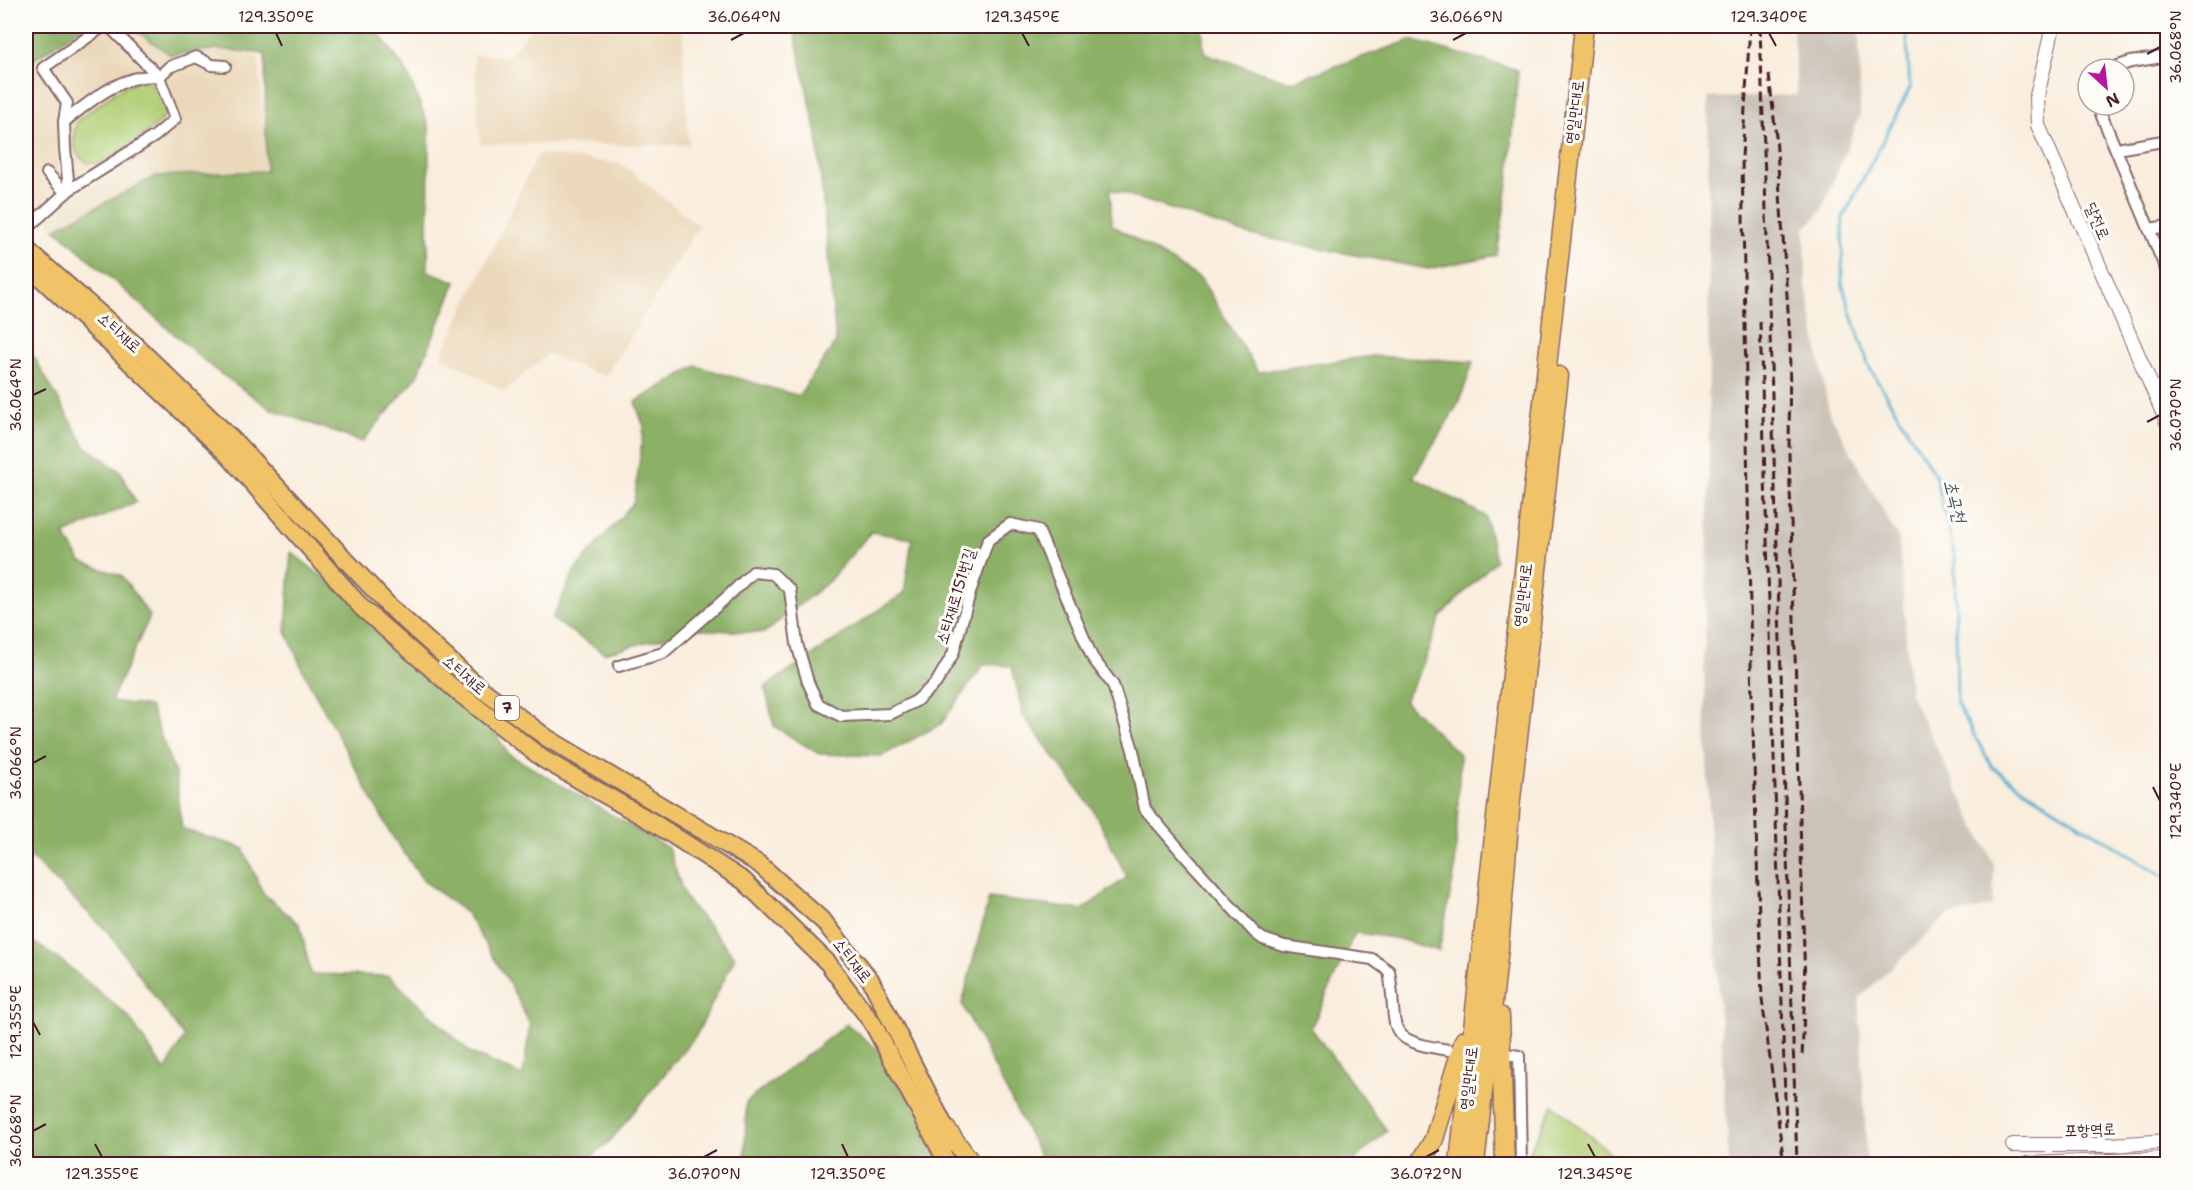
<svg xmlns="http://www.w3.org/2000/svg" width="2193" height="1190" viewBox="0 0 2193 1190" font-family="'Shantell Sans','Poor Story',sans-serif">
<rect width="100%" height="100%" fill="#fdfcf7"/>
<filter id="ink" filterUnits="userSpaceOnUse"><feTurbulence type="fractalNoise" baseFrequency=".0167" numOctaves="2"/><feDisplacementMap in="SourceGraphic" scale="12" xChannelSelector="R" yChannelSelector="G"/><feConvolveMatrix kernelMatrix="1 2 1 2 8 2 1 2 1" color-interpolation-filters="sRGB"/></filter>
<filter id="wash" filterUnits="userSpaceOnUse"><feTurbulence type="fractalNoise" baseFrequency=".008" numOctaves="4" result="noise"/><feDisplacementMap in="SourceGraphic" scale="24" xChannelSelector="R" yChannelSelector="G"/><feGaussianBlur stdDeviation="1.35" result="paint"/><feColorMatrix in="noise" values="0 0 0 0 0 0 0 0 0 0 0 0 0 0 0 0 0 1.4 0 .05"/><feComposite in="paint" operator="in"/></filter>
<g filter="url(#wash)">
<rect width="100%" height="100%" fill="#f9eddd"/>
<g fill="#ebd8ba">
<polygon points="85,26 129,26 171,55 216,49 259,57 266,172 156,176 55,229 26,199 26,69"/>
<polygon points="533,26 682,26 689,145 480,144 474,55 507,56"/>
<polygon points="538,154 622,164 699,226 605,377 548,354 504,391 441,356"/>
</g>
<polygon fill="#cbc3b8" points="1793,26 1859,26 1860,115 1821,212 1805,228 1806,285 1829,412 1899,540 1910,694 1994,864 1993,906 1947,916 1859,998 1867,1164 1729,1164 1710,849 1704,661 1709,508 1708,98 1797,95"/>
<g fill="#b0ce75" stroke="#7d7650" stroke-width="1.5">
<path d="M137 81H146L162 89C165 96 170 105 167 112 161 127 118 152 103 163 74 167 70 143 77 121L122 88Z"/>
<polygon points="1553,1105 1624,1164 1540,1164 1529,1152"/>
</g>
<g fill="#8cb166" stroke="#6b6848" stroke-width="1.5">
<polygon points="26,26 83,26 26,65"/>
<polygon points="129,26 373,26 406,70 429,127 428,271 456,282 416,378 362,442 271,409 214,369 55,229 156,176 266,171 265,54 217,49 171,55"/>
<polygon points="793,26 1202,26 1204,53 1290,82 1411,40 1518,70 1509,178 1497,255 1428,269 1250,235 1110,189 1112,225 1201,279 1258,372 1373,356 1473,362 1460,401 1413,477 1485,516 1496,560 1441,616 1419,674 1404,701 1460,755 1455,870 1439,951 1395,938 1355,933 1311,1028 1387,1131 1350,1164 1044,1164 962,1004 989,898 1082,910 1127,877 1092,808 1023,715 1012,666 984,664 941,724 882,756 819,754 774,726 765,687 904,593 912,539 871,532 828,582 764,633 698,629 604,653 552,619 575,570 634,502 644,427 635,402 696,366 799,396 836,342 817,135"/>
<polygon points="26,343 85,446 120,471 136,502 64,534 81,562 122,576 150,616 111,701 150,707 176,776 182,829 243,848 263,893 300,925 311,974 389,976 471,1053 523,1076 530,1025 510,984 467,914 423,880 391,834 304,673 286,631 291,552 472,695 508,754 668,848 685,898 735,957 697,1034 611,1140 583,1164 26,1164 26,937 63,962 127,1015 165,1071 184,1037 108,932 26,853"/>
<polygon points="847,1024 883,1054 948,1164 745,1164 746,1102"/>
</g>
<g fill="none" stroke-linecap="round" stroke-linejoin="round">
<polyline stroke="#4eaacc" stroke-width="3" points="1906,26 1910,88 1843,218 1842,284 1869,367 1936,477 1955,557 1957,704 1992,767 2036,797 2168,879"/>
</g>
</g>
<g filter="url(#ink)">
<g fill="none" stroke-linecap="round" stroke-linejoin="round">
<g stroke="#876769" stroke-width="14">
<g id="minor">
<polyline points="109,26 159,77 169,67 196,57 212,65 225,66"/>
<polyline points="2109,69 2131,62 2168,56"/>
<polyline points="2101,105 2101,114 2168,274"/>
<polyline points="64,122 67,103 43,68 104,26"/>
<polyline points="2117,149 2168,140"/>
<polyline points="47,173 66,193"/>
<path d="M26 229 69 190 155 136 175 119 159 77C125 71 89 102 64 122L65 148 69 190"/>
<polyline points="2149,229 2168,226"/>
<path d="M619 666 663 653 727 597 753 572 773 574 790 590 797 644 808 682 818 704 841 716 890 714 916 701 936 683 953 654 971 589 988 540 1010 524 1038 530 1092 657 1113 685 1133 750 1145 809 1186 857 1255 933 1263 939 1284 946 1372 959 1389 971C1399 1029 1380 1040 1449 1050"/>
<polyline points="1506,1054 1519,1056 1521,1164"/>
</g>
</g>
<g stroke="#876769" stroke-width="16">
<g id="tertiary">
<polyline points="2053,26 2037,96 2038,125 2168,424"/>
<polyline points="2013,1145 2112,1145 2168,1141"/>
<polyline points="2027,1164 2168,1159"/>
</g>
</g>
<g stroke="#876769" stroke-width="20">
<g id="primary">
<polyline points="26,249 130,340 236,443 389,606 480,688 547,738 759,864 824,922 870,979 953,1143"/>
<polyline points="26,264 226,453 362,608 459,693 543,759 654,823 744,881 828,963 873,1024 948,1164"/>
</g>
</g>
<g stroke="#876769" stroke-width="21">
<g id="trunk">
<polyline points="1500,1016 1505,1164"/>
<polyline points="947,1130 972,1164"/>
<polyline points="1420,1164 1434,1139 1464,1040"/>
<path d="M1459 1164C1497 784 1545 405 1584 26"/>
<polyline points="1475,1164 1499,948 1511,799 1559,376"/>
</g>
</g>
<use href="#minor" stroke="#fff" stroke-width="10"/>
<use href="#tertiary" stroke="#fff" stroke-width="14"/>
<use href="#primary" stroke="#f1c369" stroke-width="16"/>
<use href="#trunk" stroke="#f1c369" stroke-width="18"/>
<g stroke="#4a1f2b" stroke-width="3" stroke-dasharray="9 4.5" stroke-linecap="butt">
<polyline points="1750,26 1742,158 1751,663 1757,859 1762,999 1784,1164"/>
<polyline points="1760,26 1797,1164"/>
<polyline points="1769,75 1776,136 1790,339 1789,454 1805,985 1802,1058"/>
<polyline points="1760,322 1786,1129"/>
</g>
</g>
</g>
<path fill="none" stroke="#4a1f2b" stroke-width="2" d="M276 33 282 46M1022 33 1029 46M1769 33 1776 46M731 40 744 33M1453 40 1466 33M2147 54 2160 47M33 395 46 389M2147 422 2160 415M33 763 46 756M2153 787 2160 801M33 1022 40 1035M33 1131 46 1124M95 1144 102 1157M842 1144 848 1157M1588 1144 1595 1157M704 1157 717 1150M1426 1157 1439 1150"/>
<g text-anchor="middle" stroke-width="6" stroke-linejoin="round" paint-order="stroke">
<rect fill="#fdfcf7" stroke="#806168" stroke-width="1.5" x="495" y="696" width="24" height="24" rx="4.5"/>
<g font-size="15" font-weight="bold" fill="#4a1f2b">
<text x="507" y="713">7</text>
</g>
<g font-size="16" fill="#4a1f2b" stroke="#fdfcf7">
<text transform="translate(1574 112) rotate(-83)" y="6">영일만대로</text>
<text transform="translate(2098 221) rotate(67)" y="6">달전로</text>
<text transform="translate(120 332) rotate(42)" y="6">소티재로</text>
<text transform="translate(1522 595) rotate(-83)" y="6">영일만대로</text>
<text transform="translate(955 596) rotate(-73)" y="6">소티재로151번길</text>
<text transform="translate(465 674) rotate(41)" y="6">소티재로</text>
<text transform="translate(853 960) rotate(52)" y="6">소티재로</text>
<text transform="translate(1468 1078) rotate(-84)" y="6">영일만대로</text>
<text transform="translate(2090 1129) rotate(-2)" y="6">포항역로</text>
</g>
<g font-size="18" font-style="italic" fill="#4c576b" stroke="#fdfcf7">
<text transform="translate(1955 501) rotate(76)" y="6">초곡천</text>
</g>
</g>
<rect width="2193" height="1190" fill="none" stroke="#fdfcf7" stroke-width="66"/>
<g transform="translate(2106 87) rotate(153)"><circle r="28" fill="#fdfcf7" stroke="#b5a4a5" stroke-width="1.5"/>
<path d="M0-4.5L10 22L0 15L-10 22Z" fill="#b5179e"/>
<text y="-9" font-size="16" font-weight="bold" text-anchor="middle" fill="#4a1f2b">N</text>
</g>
<rect x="33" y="33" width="2127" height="1124" fill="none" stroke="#4a1f2b" stroke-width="2"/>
<g font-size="15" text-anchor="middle" fill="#4a1f2b">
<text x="276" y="22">129.350°E</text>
<text x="744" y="22">36.064°N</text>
<text x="1022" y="22">129.345°E</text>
<text x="1466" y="22">36.066°N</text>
<text x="1769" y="22">129.340°E</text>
<text transform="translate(2176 47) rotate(-90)" y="5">36.068°N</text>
<text transform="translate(16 395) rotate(-90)" y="5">36.064°N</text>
<text transform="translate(2176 415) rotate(-90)" y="5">36.070°N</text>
<text transform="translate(16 763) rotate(-90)" y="5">36.066°N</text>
<text transform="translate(2176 801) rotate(-90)" y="5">129.340°E</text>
<text transform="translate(16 1022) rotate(-90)" y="5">129.355°E</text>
<text transform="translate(16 1131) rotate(-90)" y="5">36.068°N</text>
<text x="102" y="1179">129.355°E</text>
<text x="704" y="1179">36.070°N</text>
<text x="848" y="1179">129.350°E</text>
<text x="1426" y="1179">36.072°N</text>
<text x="1595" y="1179">129.345°E</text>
</g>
</svg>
